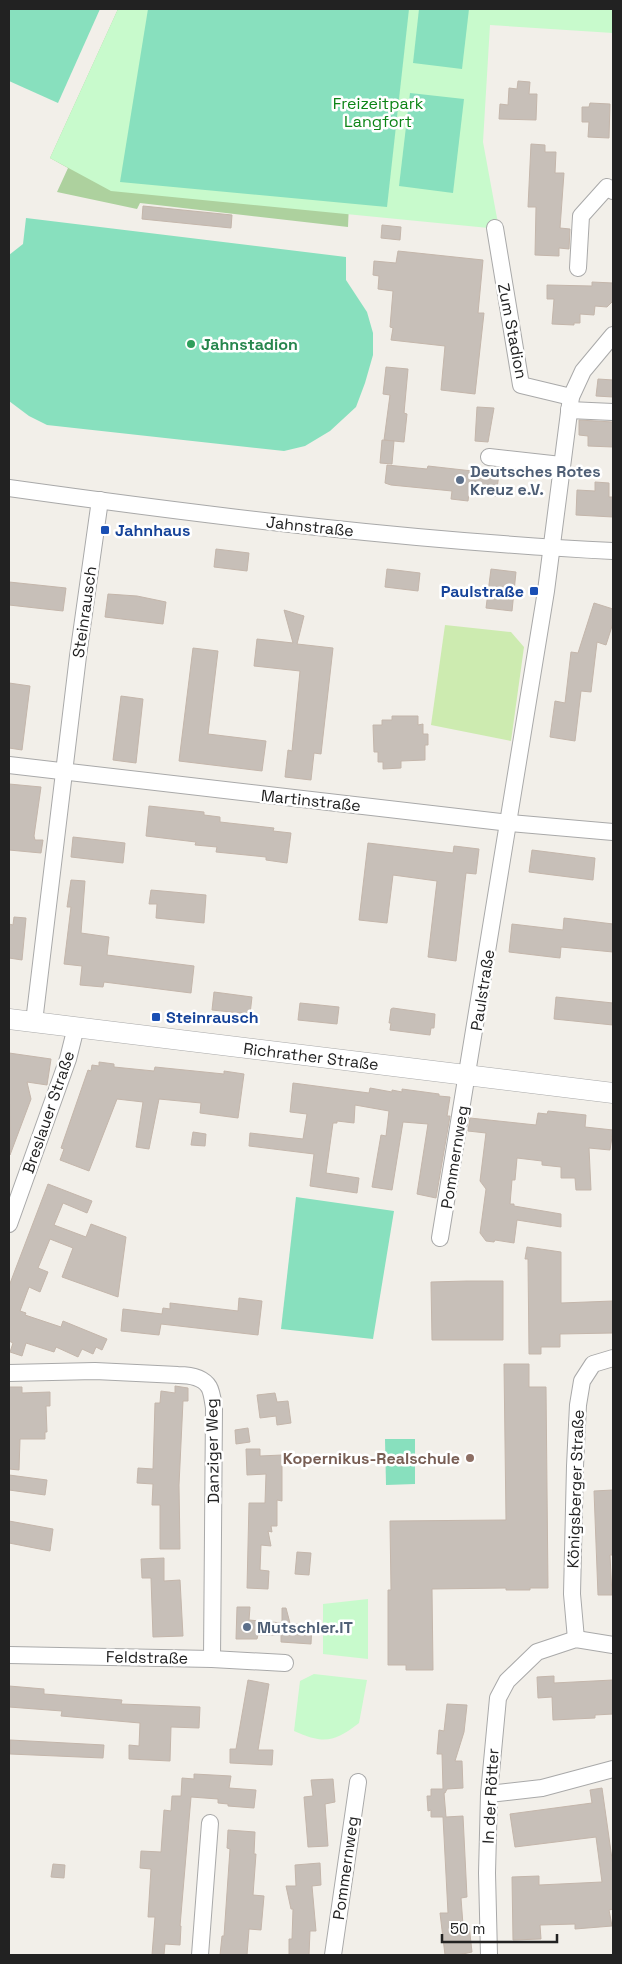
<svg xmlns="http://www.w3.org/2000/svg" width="622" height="1964" viewBox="0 0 622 1964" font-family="'Space Grotesk',sans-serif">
<rect width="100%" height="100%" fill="#f2efe9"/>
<polygon fill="#cdebb0" points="445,625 511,632 524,647 511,741 431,725"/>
<polygon fill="#add19e" points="118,9 349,203 348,227 140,203 137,209 57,192 68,168 50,158"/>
<g fill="#c8facc">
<polygon points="118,9 613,9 613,33 490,25 483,142 499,229 111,191 50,158"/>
<polygon points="368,1599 368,1659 323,1654 323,1604"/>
<path d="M314 1674 367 1680 359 1723C333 1743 324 1744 294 1731L300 1681Z"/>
</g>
<g fill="#88e0be">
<polygon points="9,9 100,9 58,103 9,81"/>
<polygon points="148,9 409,9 387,207 120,182"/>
<polygon points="419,9 469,9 462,69 413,63"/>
<polygon points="410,93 464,99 453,193 399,186"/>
<polygon points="26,218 346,257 346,280 367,312 373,333 373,355 365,383 356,407 330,431 305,446 284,451 47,425 29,416 9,401 9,255 23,244"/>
<polygon points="296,1197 394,1211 373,1339 281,1329"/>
<polygon points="385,1439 415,1439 415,1484 386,1485"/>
</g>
<g fill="#c7bfb8" stroke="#c4b6ab">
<polygon points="518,81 530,82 529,94 537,94 536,120 499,119 500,104 508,105 509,88 517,89"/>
<polygon points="590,103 610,104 609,138 588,137 589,122 582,122 582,107 589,107"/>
<polygon points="531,144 545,145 545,152 556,152 555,173 564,173 560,228 570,229 569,249 559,248 559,256 535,255 536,207 528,207"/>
<polygon points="143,206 232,215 231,228 142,219"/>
<polygon points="382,225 401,227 400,240 381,238"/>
<polygon points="398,251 483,260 478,313 484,313 475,394 441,390 445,346 391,340 393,328 390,327 393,291 378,289 379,276 373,275 374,261 396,263"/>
<polygon points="592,282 613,283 613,301 607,307 595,306 594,315 580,314 580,323 574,323 574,325 552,324 554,299 547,299 547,285 592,286"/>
<polygon points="386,367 408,369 404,413 407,414 404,442 384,440 390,395 383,394"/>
<polygon points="598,379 613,380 613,397 596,396"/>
<polygon points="477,407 494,408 488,442 475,441"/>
<polygon points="579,420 613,422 613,447 588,446 588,436 579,435"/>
<polygon points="382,440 394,441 392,464 380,463"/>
<polygon points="387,465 427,469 428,466 499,474 496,496 469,493 468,501 451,499 452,491 391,485 385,483"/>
<polygon points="595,482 609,483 609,497 613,497 613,517 576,515 577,490 595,491"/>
<polygon points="216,549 249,553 247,571 214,567"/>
<polygon points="387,569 420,573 418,591 385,587"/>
<polygon points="491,569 516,572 512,611 486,608"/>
<polygon points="9,582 66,588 63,611 9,605"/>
<polygon points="108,594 137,596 166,602 163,624 105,617"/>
<polygon points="594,603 613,609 613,623 606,645 597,642 591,692 581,691 575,741 550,737 555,701 565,703 571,652 578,653"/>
<polygon points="284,610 304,616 297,644 333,648 321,754 314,753 311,780 285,777 288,750 292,751 300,671 254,666 257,639 293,643"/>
<polygon points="193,648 218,651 208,734 266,741 262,771 179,761"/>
<polygon points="9,683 30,686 22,750 9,748"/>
<polygon points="121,696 143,699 136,763 113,760"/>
<polygon points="392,716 418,716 418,725 423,724 423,734 428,734 428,745 425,745 425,760 401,761 401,768 383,769 383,762 378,762 378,752 374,752 373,725 382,725 382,720 392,720"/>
<polygon points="9,784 41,787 34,836 35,840 43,840 41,853 9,850"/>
<polygon points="149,806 204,812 204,815 220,817 220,822 274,828 273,831 291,833 287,863 266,860 266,857 216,852 217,847 195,845 196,842 146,836"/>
<polygon points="73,837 125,843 123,863 71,857"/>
<polygon points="368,843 453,853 454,846 479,849 476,874 466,873 456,961 428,957 437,881 393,875 387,923 359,920"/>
<polygon points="532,850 595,858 593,880 529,872"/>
<polygon points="71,880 85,881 81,933 109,937 107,955 194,966 191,993 104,982 103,987 80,985 82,966 64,964 71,907 67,907"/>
<polygon points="151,890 206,895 204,923 156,918 157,904 149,904"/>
<polygon points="14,917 26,918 22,960 9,958 9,924 13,925"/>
<polygon points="564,918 613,924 613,952 561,947 560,958 509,952 512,924 563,930"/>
<polygon points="214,992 252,997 250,1014 212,1010"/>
<polygon points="556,997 613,1003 613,1025 554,1019"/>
<polygon points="300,1003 339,1007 337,1024 298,1020"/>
<polygon points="393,1008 435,1014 434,1028 431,1028 430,1035 390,1030 391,1023 389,1023 391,1009"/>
<polygon points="9,1053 51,1059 47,1085 27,1082 31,1099 10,1155"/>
<polygon points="99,1062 114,1064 114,1067 154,1071 155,1067 224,1074 224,1071 244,1074 238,1118 200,1113 201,1103 159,1099 149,1149 136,1147 143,1102 117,1099 89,1171 60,1160 64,1149 61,1148 88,1070 91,1071 92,1065 99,1066"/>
<polygon points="293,1083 369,1093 370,1088 392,1092 392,1090 402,1092 402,1089 439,1094 439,1096 450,1097 447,1116 450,1116 436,1198 417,1194 428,1124 403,1122 392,1190 372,1187 381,1135 386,1136 389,1111 355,1105 354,1123 337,1121 337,1123 333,1123 326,1173 359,1178 357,1193 310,1186 314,1154 249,1146 250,1133 303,1139 307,1114 290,1112"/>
<polygon points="548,1111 586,1115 585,1127 613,1130 610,1150 589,1148 591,1190 576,1190 575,1178 561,1178 561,1167 542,1165 542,1161 517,1158 515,1180 512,1180 510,1204 514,1204 514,1206 561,1214 561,1227 517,1220 514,1243 495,1240 494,1242 486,1241 480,1233 486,1189 480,1181 486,1133 468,1131 470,1118 536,1125 538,1113 547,1114"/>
<polygon points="193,1132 206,1134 205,1146 191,1145"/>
<polygon points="48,1184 92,1201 87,1213 63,1203 54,1225 86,1237 91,1224 126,1237 118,1297 62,1277 73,1248 50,1239 38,1268 48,1272 40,1292 29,1287 20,1311 26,1313 25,1315 61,1327 63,1321 107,1339 102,1350 96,1347 93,1354 82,1349 78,1357 56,1347 54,1352 26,1343 22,1356 10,1352 13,1343 9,1341 9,1286"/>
<polygon points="527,1247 561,1252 561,1303 613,1301 613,1333 560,1334 560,1347 541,1347 541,1354 529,1354 528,1259 525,1259"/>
<polygon points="467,1281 503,1281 503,1340 432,1340 431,1282"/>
<polygon points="239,1298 262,1301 258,1335 161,1324 159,1335 121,1331 123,1309 162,1314 163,1308 170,1309 170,1303 238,1311"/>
<polygon points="504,1364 529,1364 529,1387 546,1387 548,1588 530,1588 530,1590 506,1590 506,1588 432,1589 433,1670 406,1670 406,1665 388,1665 388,1590 391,1590 390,1521 506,1520"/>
<polygon points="175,1386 188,1388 188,1401 183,1401 179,1485 180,1549 160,1549 160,1505 152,1505 153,1484 137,1483 138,1468 153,1469 155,1403 160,1403 161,1391 175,1393"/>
<polygon points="9,1387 22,1387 22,1393 50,1392 50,1406 46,1406 47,1432 45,1432 45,1439 20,1439 19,1470 9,1469"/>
<polygon points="275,1393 277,1402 288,1401 291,1423 277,1425 276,1416 260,1418 257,1395"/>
<polygon points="248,1428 250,1442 236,1444 235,1430"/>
<polygon points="246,1449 260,1449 260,1456 282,1455 282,1501 277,1500 277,1526 271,1526 272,1532 268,1531 271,1546 261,1545 260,1570 269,1571 268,1589 247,1588 249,1503 265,1503 266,1474 247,1475"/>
<polygon points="9,1475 47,1480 45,1495 9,1490"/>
<polygon points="613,1490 613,1555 610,1555 612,1595 598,1595 594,1491"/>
<polygon points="9,1521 53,1529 50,1551 9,1543"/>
<polygon points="297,1552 311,1553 309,1575 295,1574"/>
<polygon points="164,1558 164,1581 180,1580 183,1636 153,1637 151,1578 142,1578 141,1559"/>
<polygon points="237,1607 250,1607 249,1620 282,1623 282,1608 286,1608 291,1627 291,1624 312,1625 311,1644 281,1642 281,1635 258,1635 257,1639 236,1639"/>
<polygon points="554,1676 554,1683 613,1680 613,1714 595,1715 595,1718 553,1720 552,1697 538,1698 537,1677"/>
<polygon points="248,1680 269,1684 258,1750 273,1750 272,1765 230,1763 230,1749 236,1749"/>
<polygon points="9,1686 44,1689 44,1694 122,1700 121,1704 200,1707 199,1728 171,1727 170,1761 129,1759 129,1745 139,1746 140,1723 61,1716 62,1711 9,1707"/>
<polygon points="447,1704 467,1705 464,1732 455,1761 462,1761 463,1788 447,1789 445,1793 444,1793 446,1817 463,1816 467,1897 461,1898 463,1925 469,1925 472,1952 458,1955 445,1955 440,1913 448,1913 443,1817 431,1817 431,1810 428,1811 427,1796 431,1796 431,1789 443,1789 442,1754 437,1754 439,1730 444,1731"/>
<polygon points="10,1740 104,1745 103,1758 10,1754"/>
<polygon points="194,1774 231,1776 229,1788 256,1790 254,1808 228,1806 228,1804 218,1803 218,1799 191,1797 180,1926 181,1926 180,1945 165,1944 164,1955 152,1955 155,1917 148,1917 151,1869 140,1868 141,1851 161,1852 164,1810 171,1811 172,1796 181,1796 182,1778 194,1779"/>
<polygon points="333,1779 335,1802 325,1804 328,1846 308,1847 304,1797 313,1796 311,1780"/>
<polygon points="602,1788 613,1866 613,1909 609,1910 612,1926 575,1929 575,1924 540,1925 541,1939 513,1940 512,1877 539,1876 539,1885 602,1882 596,1837 515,1847 510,1814 592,1803 590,1790"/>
<polygon points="228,1830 255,1832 254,1854 256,1854 253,1895 264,1896 261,1930 249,1929 247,1955 220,1955 222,1936 224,1936 230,1849 227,1848"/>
<polygon points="320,1863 321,1885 312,1886 316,1931 310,1931 309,1955 289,1955 289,1939 292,1939 293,1909 291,1909 286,1886 296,1886 295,1865"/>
<polygon points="53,1864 65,1865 64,1878 51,1877"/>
</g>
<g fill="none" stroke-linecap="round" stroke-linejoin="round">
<g stroke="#a9a9a9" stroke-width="18">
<g id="minor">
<polyline points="495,228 521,385 571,397"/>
<polyline points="578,268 581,216 607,187 613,191"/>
<polyline points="569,410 613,412"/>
<polyline points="489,457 561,465"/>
<path d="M9 488C209 516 411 541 613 551"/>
<polyline points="9,765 510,823 613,832"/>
<polyline points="34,1022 78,656 100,500"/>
<polyline points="9,1224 68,1059 76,1027"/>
<polyline points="440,1238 546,591 571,397 583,371 613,335"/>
<path d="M9 1373 95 1371 178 1375C188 1375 203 1377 209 1387 212 1392 213 1402 214 1408L212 1659"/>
<polyline points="576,1639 572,1594 575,1466 578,1405 582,1381 593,1364 613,1358"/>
<polyline points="9,1655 212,1659 285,1663"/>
<polyline points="489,1794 542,1788 613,1769"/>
<polyline points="200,1955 210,1823"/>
<polyline points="333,1955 358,1782"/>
<polyline points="489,1955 487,1873 489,1794 498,1698 507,1681 537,1652 576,1639 613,1645"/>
</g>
</g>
<g stroke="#a9a9a9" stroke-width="21">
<polyline id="tertiary" points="9,1019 613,1093"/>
</g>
<use href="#minor" stroke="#fff" stroke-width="16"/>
<use href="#tertiary" stroke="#fff" stroke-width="20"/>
</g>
<circle fill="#2e9e5b" stroke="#fff" stroke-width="2" cx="191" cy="344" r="5"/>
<g fill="#5c6f8a" stroke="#fff" stroke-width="2">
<circle cx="460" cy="480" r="5"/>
<circle cx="247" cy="1627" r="5"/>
</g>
<g fill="#1a4fb4" stroke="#fff" stroke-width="2">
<rect x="100" y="525" width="10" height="10" rx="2.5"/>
<rect x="529" y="586" width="10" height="10" rx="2.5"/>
<rect x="151" y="1012" width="10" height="10" rx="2.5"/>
</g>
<circle fill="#8d6e63" stroke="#fff" stroke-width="2" cx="470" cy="1458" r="5"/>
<g text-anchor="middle" stroke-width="5" stroke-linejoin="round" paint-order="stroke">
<g font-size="16" fill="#0c8416" stroke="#fff">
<text x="378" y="109">Freizeitpark<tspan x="378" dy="18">Langfort</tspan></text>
</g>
<g font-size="16" fill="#222" stroke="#fff">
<text transform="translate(513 331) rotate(79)" y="6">Zum Stadion</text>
<text transform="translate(310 526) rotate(6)" y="6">Jahnstraße</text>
<text transform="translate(84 612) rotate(-82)" y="6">Steinrausch</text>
<text transform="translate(311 800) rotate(6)" y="6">Martinstraße</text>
<text transform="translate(482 990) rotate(-81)" y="6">Paulstraße</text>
<text transform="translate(311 1056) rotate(7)" y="6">Richrather Straße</text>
<text transform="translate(48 1112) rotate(-71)" y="6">Breslauer Straße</text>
<text transform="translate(454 1157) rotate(-81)" y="6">Pommernweg</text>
<text transform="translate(212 1451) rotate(-91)" y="6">Danziger Weg</text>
<text transform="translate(575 1489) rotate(-88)" y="6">Königsberger Straße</text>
<text transform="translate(147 1657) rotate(1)" y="6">Feldstraße</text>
<text transform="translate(490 1796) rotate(-87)" y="6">In der Rötter</text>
<text transform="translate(345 1868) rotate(-82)" y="6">Pommernweg</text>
</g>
<g font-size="16" font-weight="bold" fill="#27864d" stroke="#fff" text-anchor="start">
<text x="201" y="350">Jahnstadion</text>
</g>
<g font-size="16" font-weight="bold" fill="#4e5e75" stroke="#fff" text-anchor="start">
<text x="470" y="477">Deutsches Rotes<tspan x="470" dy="18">Kreuz e.V.</tspan></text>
<text x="257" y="1633">Mutschler.IT</text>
</g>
<g font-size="16" font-weight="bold" fill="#164399" stroke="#fff" text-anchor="start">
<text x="115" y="536">Jahnhaus</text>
<text x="524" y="597" text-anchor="end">Paulstraße</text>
<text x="166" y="1023">Steinrausch</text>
</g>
<g font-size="16" font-weight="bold" fill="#785e54" stroke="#fff" text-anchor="end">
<text x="460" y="1464">Kopernikus-Realschule</text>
</g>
</g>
<rect width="622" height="1964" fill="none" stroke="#222222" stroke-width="20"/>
<path d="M442 1934v8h115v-8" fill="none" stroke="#222222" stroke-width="2.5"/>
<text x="450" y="1934" font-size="15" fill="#222222" stroke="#ffffff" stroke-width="4" paint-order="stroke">50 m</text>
</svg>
